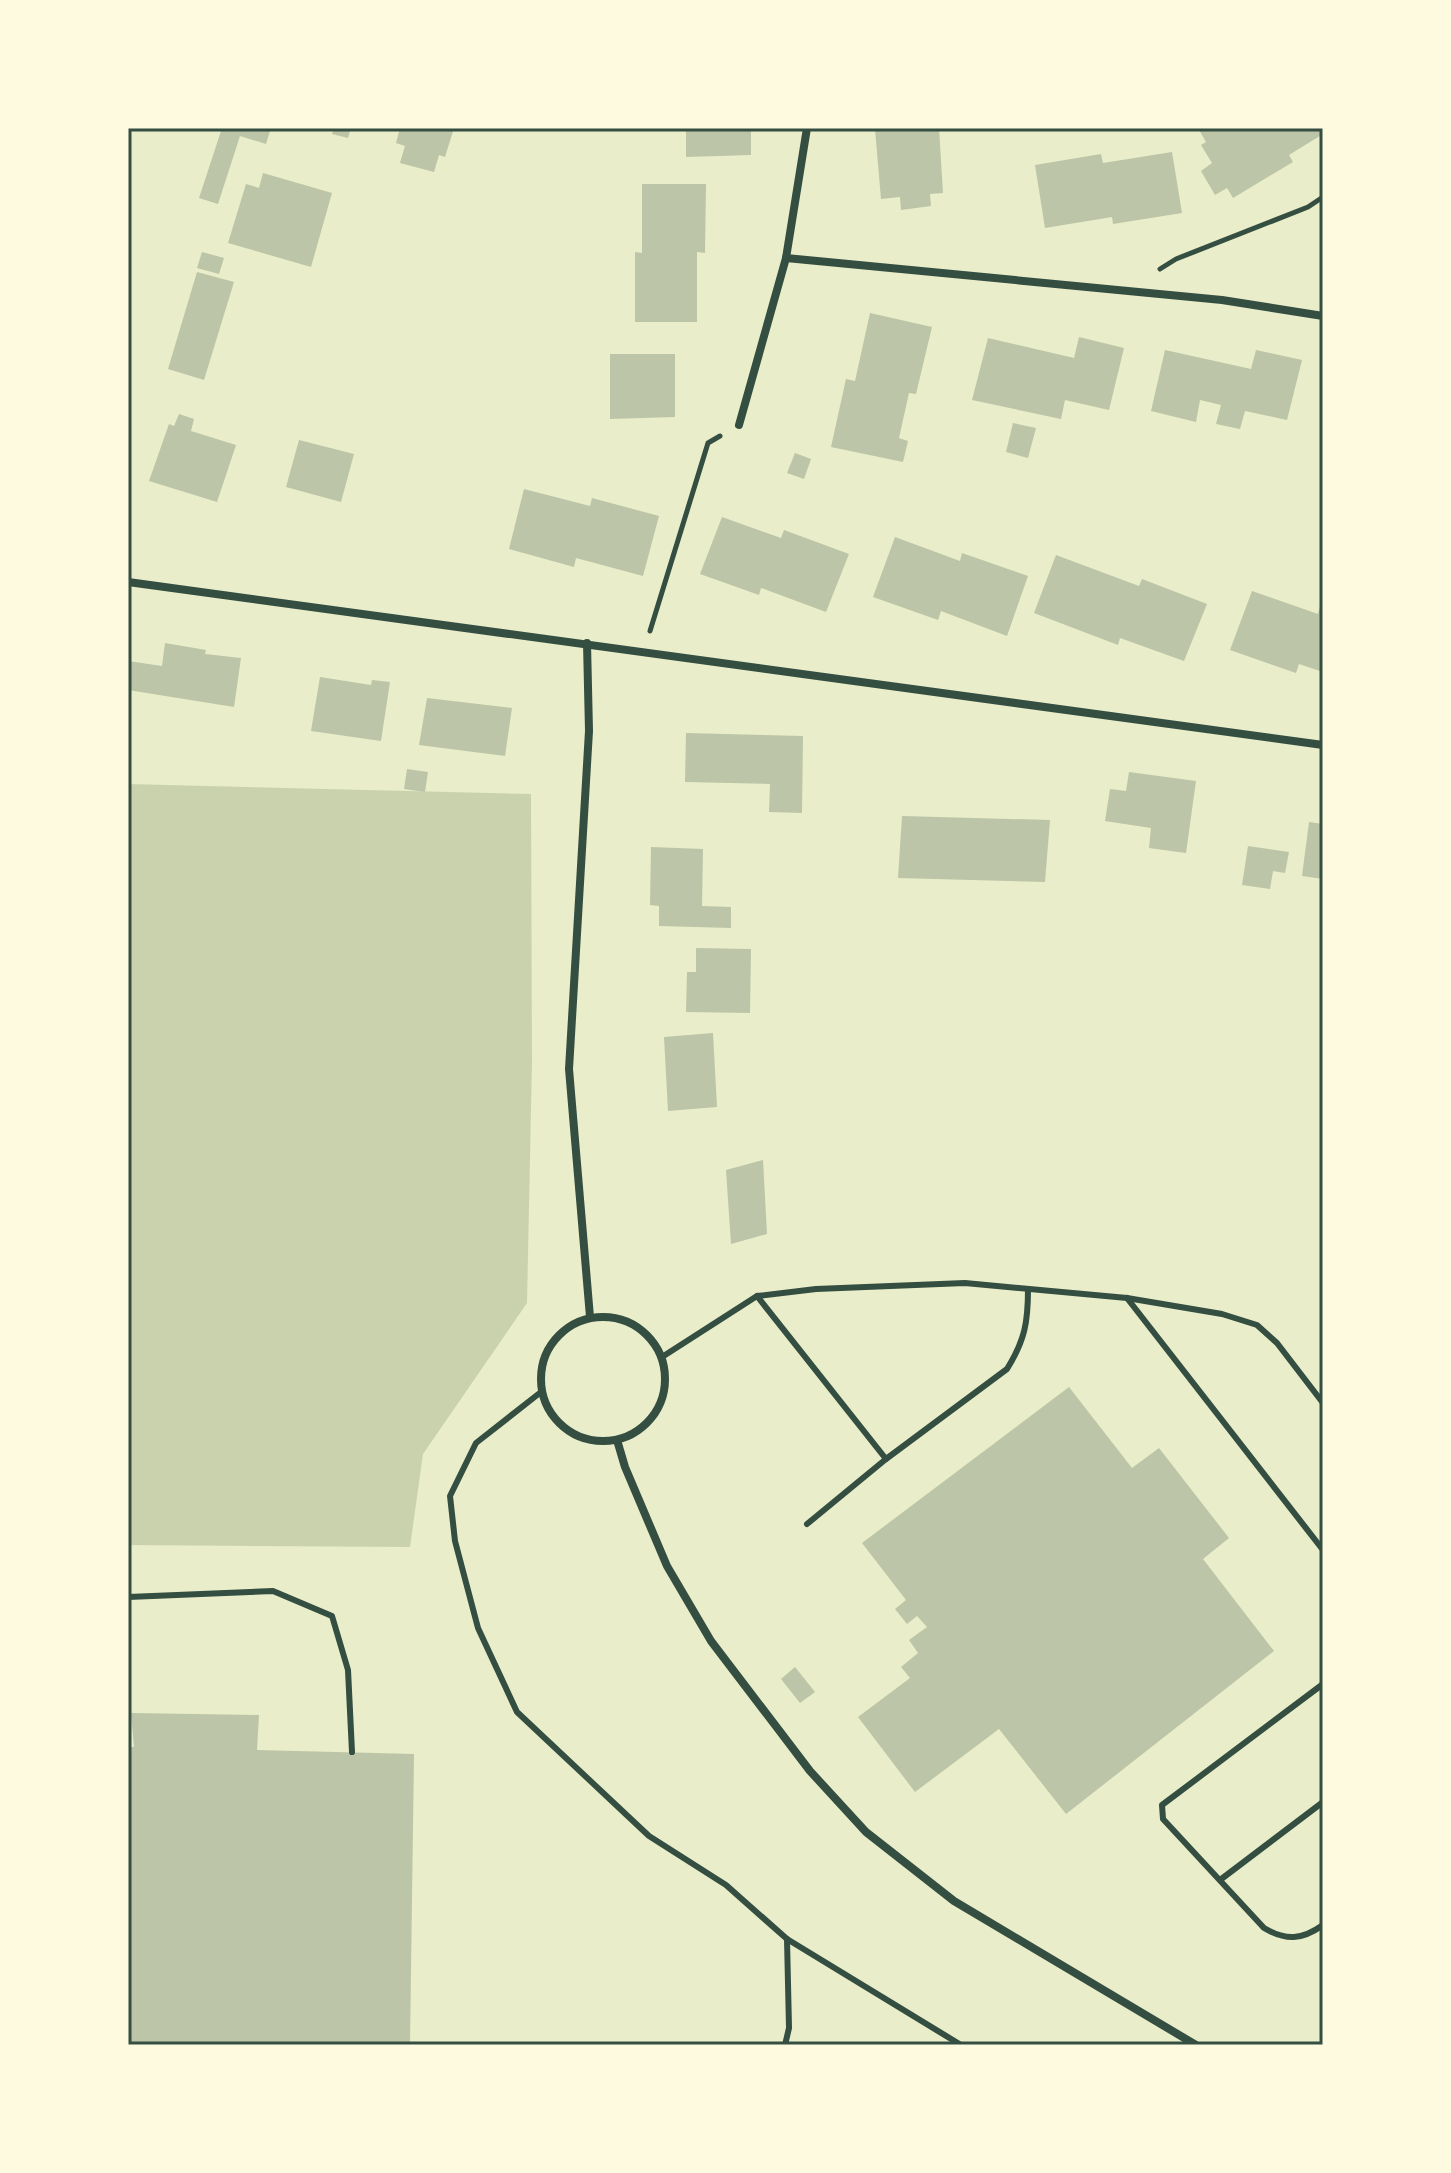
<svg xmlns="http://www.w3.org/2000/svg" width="1451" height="2173" viewBox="0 0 1451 2173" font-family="Spectral,serif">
<rect width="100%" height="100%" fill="#e9edc9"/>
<polygon fill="#cad2ad" points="128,784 531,794 532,1061 527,1303 423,1454 410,1547 128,1545"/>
<g fill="#bcc5a7">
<polygon points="222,128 271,128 266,144 240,136 218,204 199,198"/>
<polygon points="334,128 351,128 348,138 332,134"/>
<polygon points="400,128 454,128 445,157 439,155 434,172 400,163 405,146 396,143"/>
<polygon points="686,128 751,128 751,155 686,157"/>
<polygon points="885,128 939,128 943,193 930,194 931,206 901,210 900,197 881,199 875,129"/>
<polygon points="1198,128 1323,128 1323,134 1289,155 1293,162 1233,198 1227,188 1215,195 1201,171 1212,163 1201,145 1206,142"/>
<polygon points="1172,152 1182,213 1113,224 1112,217 1045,228 1035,165 1101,154 1103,163"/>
<polygon points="263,173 332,193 311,267 228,243 246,184 259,188"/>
<polygon points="642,184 706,184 705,253 697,252 697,322 635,322 635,252 642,253"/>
<polygon points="202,252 224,258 219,274 197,268"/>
<polygon points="197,272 234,282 204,380 168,369"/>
<polygon points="870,313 932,327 916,394 909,393 899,438 908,441 903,462 831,447 846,379 855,381"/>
<polygon points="1079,337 1124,348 1109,410 1065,400 1061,419 972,400 988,338 1074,358"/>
<polygon points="1165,350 1251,369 1256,350 1302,360 1287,420 1245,411 1240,429 1216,424 1221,405 1200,400 1196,422 1151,411"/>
<polygon points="610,354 675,354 675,417 610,419"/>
<polygon points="179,414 194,419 191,431 236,445 217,502 149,481 169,424 174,426"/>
<polygon points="1013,423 1036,428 1028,458 1006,452"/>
<polygon points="299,440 354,454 341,502 286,487"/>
<polygon points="795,453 811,459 804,479 787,473"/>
<polygon points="524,489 590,506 592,498 659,516 643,576 576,558 574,567 509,549"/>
<polygon points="722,517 781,538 784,530 849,554 826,612 761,588 759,595 700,574"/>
<polygon points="895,537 960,561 962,553 1028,576 1007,636 941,611 938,620 873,597"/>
<polygon points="1056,555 1139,586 1142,579 1207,604 1184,661 1120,638 1118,645 1034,613"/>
<polygon points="1252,591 1318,614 1320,606 1323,607 1323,672 1299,664 1296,673 1230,650"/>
<polygon points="165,643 206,650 205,654 241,658 234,707 128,690 128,661 162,666"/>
<polygon points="320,677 371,685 372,680 390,682 381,741 311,731"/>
<polygon points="427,698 512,708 505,756 419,745"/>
<polygon points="686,733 803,736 802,813 769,812 770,784 685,782"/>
<polygon points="407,769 428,772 425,792 404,789"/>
<polygon points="1129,772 1196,781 1186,853 1149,848 1151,828 1105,821 1110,789 1126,791"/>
<polygon points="902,816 1050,820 1045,882 898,878"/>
<polygon points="1309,822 1323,824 1323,879 1302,876"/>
<polygon points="1248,846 1289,852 1285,873 1273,871 1270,889 1242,885"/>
<polygon points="651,847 703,849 702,906 731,907 731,928 659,926 659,906 650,905"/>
<polygon points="696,948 751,949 750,1013 686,1012 687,972 696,972"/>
<polygon points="713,1033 717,1107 668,1111 664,1037"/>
<polygon points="763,1160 767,1234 731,1244 726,1170"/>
<polygon points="1069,1387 1132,1468 1159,1448 1229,1538 1203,1559 1274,1651 1066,1814 999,1729 915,1792 858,1717 910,1678 901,1667 918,1653 909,1640 927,1627 917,1616 907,1624 895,1609 906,1600 862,1543"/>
<polygon points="795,1667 815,1692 800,1703 781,1679"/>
<polygon points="131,1713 259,1715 257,1750 414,1754 410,2045 128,2045 128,1747 134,1747"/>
</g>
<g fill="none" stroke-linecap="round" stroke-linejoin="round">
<g stroke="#344e41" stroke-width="5">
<polyline points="1160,269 1176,259 1308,207 1323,197"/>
<polyline points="650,631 708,443 720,436"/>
</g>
<g stroke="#344e41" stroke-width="6">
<path d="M757 1296 886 1459 1007 1369C1025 1340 1028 1322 1028 1289"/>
<polyline points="1127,1298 1323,1550"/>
<polyline points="662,1357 757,1296 816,1289 965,1283 1127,1298 1222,1314 1257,1325 1277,1343 1323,1403"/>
<polyline points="541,1392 476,1443 450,1496 455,1541 478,1628 517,1712 649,1836 726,1885 787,1939 961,2045"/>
<polyline points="807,1524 886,1459"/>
<polyline points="128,1597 273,1591 332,1616 348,1670 352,1752"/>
<path d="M1323 1684 1162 1805 1163 1819 1264 1928C1286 1941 1302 1940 1323 1925"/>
<polyline points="1220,1880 1323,1802"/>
<polyline points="785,2045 789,2028 787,1939"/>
</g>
<g stroke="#344e41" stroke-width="8">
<polyline points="786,258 1222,300 1323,316"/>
<polyline points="739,425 786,258 807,128"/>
<polyline points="128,582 1323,745"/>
<polyline points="587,643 589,731 569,1069 590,1317"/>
<circle cx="603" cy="1379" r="62"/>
<polyline points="617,1440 625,1467 667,1566 711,1641 810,1771 866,1832 954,1901 1196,2045"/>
</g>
</g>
<rect width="1451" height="2173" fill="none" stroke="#fefae0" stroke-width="260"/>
<rect x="130" y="130" width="1191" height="1913" fill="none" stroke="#344e41" stroke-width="3"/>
</svg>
